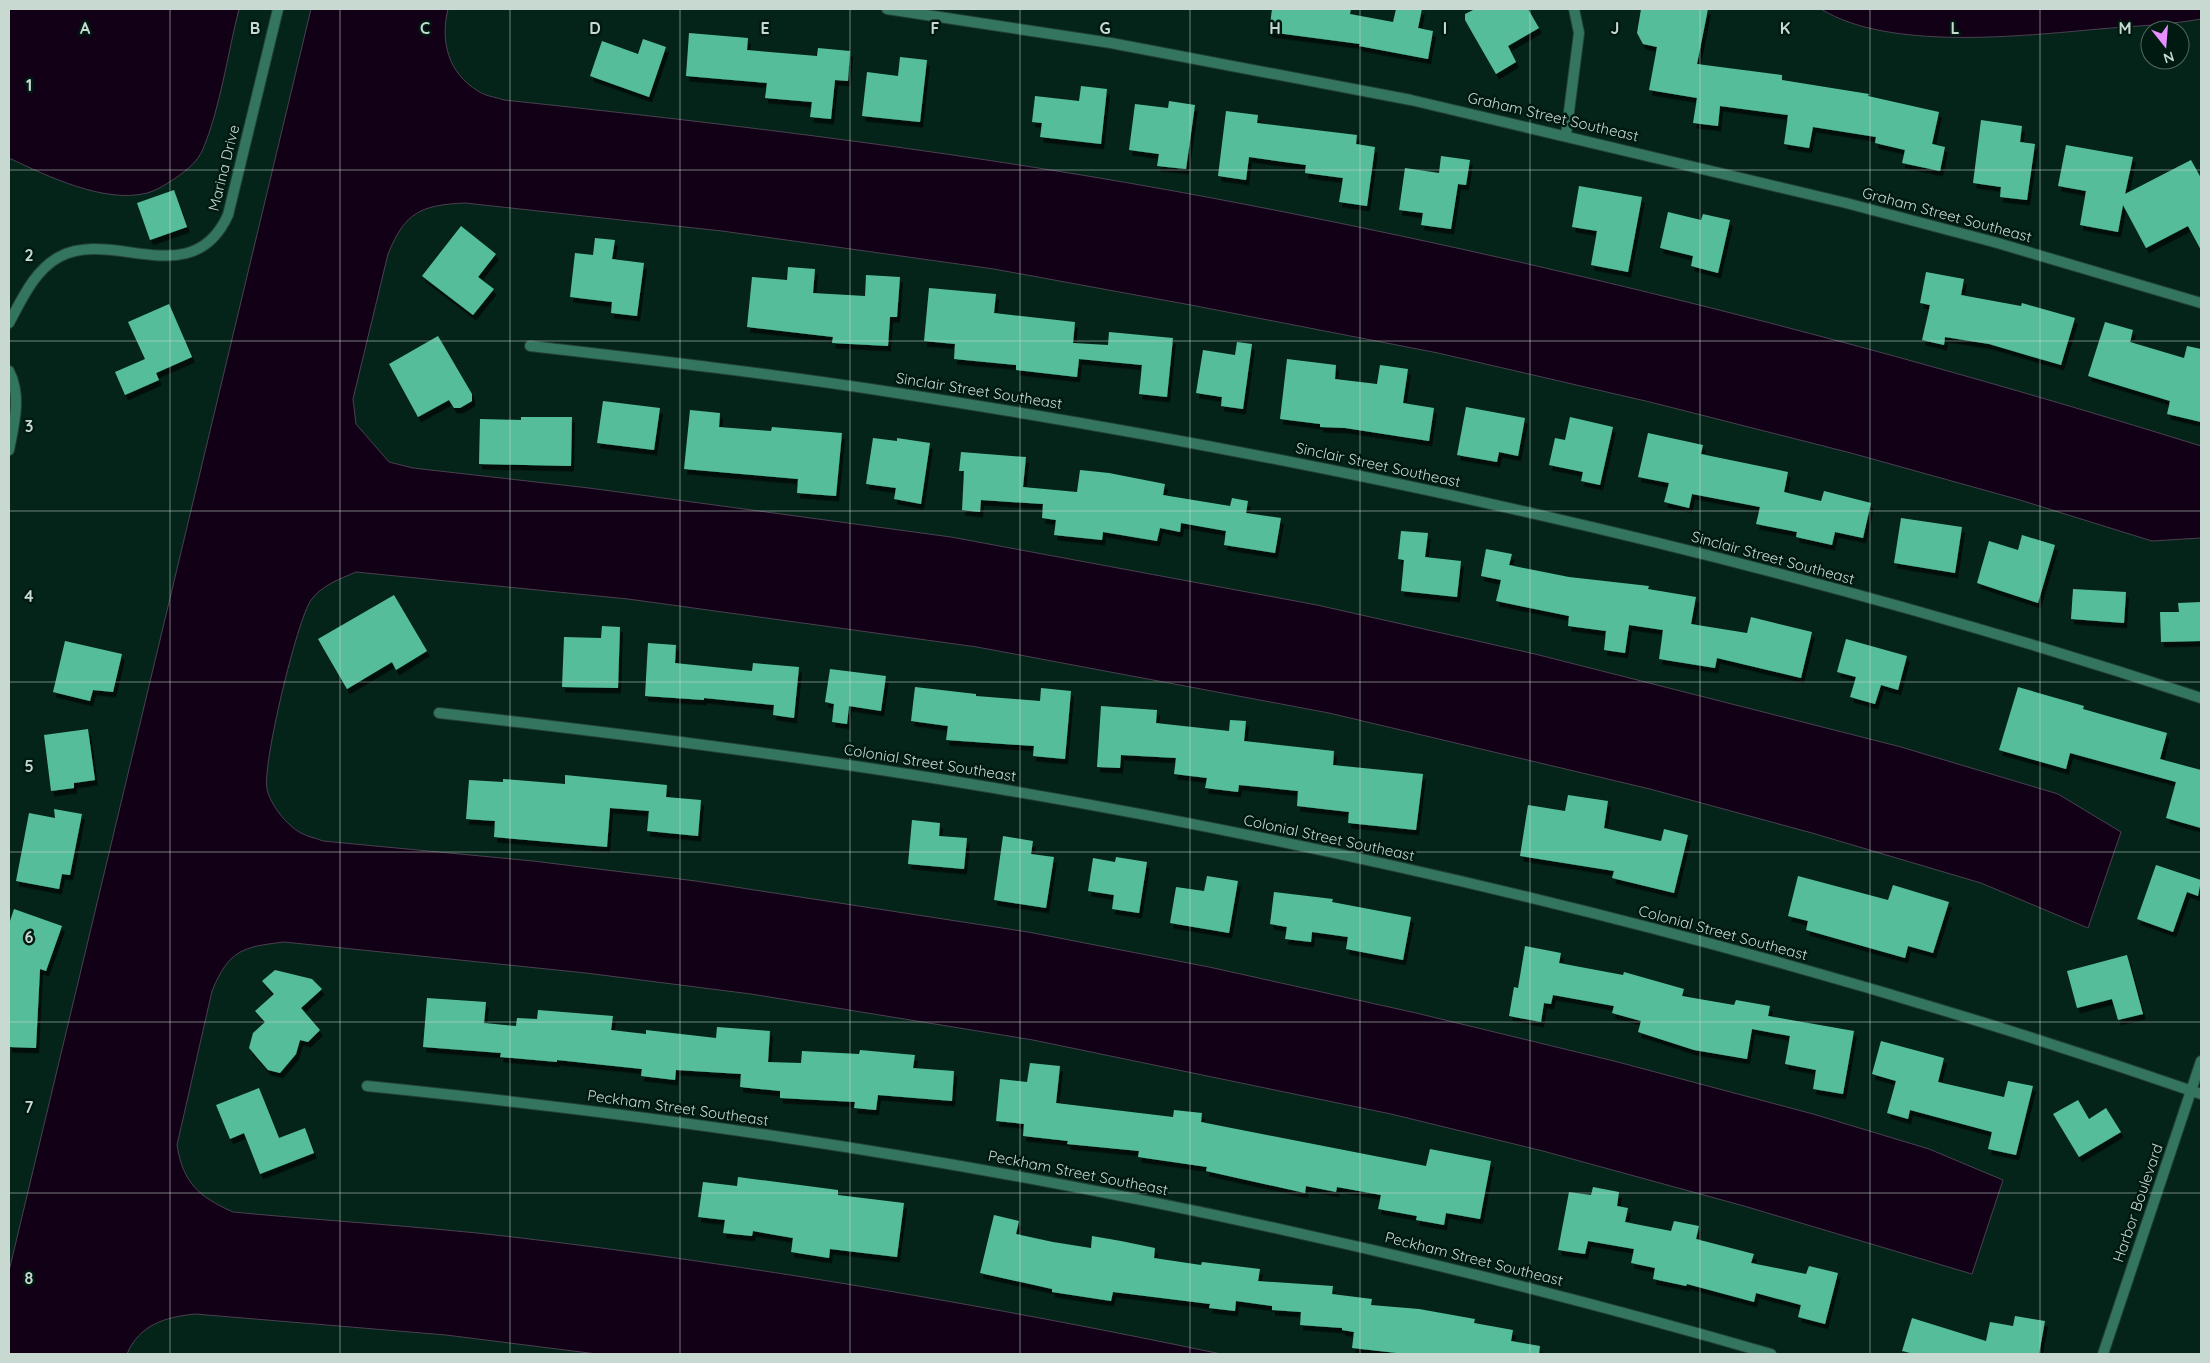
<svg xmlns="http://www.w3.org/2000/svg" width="2210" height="1363" viewBox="0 0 2210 1363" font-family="Quicksand,sans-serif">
<defs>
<filter id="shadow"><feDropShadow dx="3" dy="5.5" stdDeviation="0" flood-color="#0009"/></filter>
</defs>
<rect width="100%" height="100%" fill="#04241a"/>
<g fill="#120017" stroke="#49414f">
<path d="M9 9H239C228 52 220 109 203 149 198 161 187 170 177 177 168 183 158 190 147 193 105 204 47 176 9 158Z"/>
<path d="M311 9H448C440 41 448 73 478 91 485 96 495 97 504 100 741 125 978 154 1212 198 1546 261 1877 345 2201 446V538L2152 541 2020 500 1851 453 1650 402 1438 353 1196 306 994 269 722 231 465 203C421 205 405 212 388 254L353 399 356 424 389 462 413 468 589 488 951 537 1317 605 1535 654 1901 747 2058 794 2121 832 2088 928 1981 883 1812 833 1650 789 1329 713 977 647 628 599 356 572C340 579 322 585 311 600 297 620 262 765 267 789 270 804 287 826 301 833 308 837 316 838 323 841L533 861 696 881 1028 932 1209 967 1416 1013 1614 1061 1813 1114 1929 1149 2003 1180 1972 1274 1744 1206 1543 1151 1391 1114 1033 1040 751 994 586 973 284 942C242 947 229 950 212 991L177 1145C183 1183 199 1197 233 1212 326 1221 420 1226 513 1237 751 1265 987 1305 1221 1354H597L446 1335 195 1314C165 1317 139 1325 127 1354H9V1271Z"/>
<path d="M1821 9H2201V19C2168 25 2133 26 2099 29 2022 36 1888 51 1821 9Z"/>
</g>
<g fill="#56bd9b" filter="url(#shadow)">
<polygon points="1272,9 1351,9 1350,14 1393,22 1396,9 1422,9 1418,28 1433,31 1428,59 1359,46 1360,44 1269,32"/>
<polygon points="1475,9 1528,9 1539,28 1508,46 1516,62 1496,74 1465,20 1465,14"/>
<polygon points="1641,9 1708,9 1697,64 1782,75 1782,80 1869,94 1868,96 1939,112 1932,144 1945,147 1940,171 1902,163 1905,150 1875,143 1876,137 1813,127 1809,148 1784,144 1788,115 1720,106 1718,126 1693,123 1697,98 1649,90 1657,47 1643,44 1637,33"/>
<polygon points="689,33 748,38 747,50 817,56 818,48 850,51 848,81 835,80 831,119 810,117 812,102 765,98 767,83 686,76"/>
<polygon points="643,39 666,47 649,97 590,76 602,41 638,54"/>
<polygon points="900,57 927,60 920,122 862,116 867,72 898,76"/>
<polygon points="1081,86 1107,89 1101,144 1040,137 1042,123 1032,122 1035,96 1079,101"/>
<polygon points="1169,101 1195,105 1186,169 1157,166 1159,154 1129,150 1135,104 1168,108"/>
<polygon points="1226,111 1258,115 1257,123 1357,135 1356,144 1375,147 1367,206 1339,202 1343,178 1305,173 1306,165 1249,157 1246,180 1218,176"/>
<polygon points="1981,120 2022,126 2020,142 2035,144 2027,200 2000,197 2001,187 1973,183"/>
<polygon points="2066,145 2133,157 2125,194 2191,160 2201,178 2201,250 2188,226 2146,248 2123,205 2118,232 2080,225 2086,191 2058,186"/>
<polygon points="1441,156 1470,160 1466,185 1458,184 1451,229 1421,225 1423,213 1399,210 1405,168 1439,173"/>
<polygon points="1579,186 1642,197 1628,272 1591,265 1597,231 1572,227"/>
<polygon points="174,190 187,227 150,240 137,203"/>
<polygon points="1668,212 1701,220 1703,214 1730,220 1718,273 1691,266 1693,256 1660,248"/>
<polygon points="461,226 496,254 478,277 494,289 473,315 422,276"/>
<polygon points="595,238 615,240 612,259 644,263 637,316 611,313 612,302 570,297 575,253 593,255"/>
<polygon points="788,267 815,269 813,293 865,296 866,275 900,277 897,317 890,317 888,346 832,343 833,337 747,327 752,277 787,280"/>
<polygon points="1926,272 1964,279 1961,295 2021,306 2022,303 2075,318 2061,365 1989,344 1945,337 1944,345 1922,340 1930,305 1920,303"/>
<polygon points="929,288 996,294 994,313 1075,322 1073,343 1108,345 1109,332 1173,338 1167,397 1139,394 1142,365 1079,359 1077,377 1016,370 1016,365 954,359 955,344 924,341"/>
<polygon points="169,304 192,357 156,373 159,380 125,395 115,372 145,359 128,322"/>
<polygon points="2105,322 2133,330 2130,342 2184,358 2187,346 2201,349 2201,422 2167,414 2170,401 2088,376"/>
<polygon points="438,336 472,394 472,401 460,408 454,408 449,400 418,417 389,364"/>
<polygon points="1237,342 1252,344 1243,409 1221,406 1222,397 1196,393 1203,350 1235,355"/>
<polygon points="1287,359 1336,365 1335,379 1377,384 1380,365 1408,369 1403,403 1434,408 1429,441 1345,428 1320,427 1320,424 1280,419"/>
<polygon points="603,401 660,408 654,450 597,443"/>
<polygon points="1466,407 1525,418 1518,456 1499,452 1497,462 1457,455"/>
<polygon points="690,410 720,413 719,427 771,431 772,427 842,433 836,496 797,493 798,479 684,469"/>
<polygon points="521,417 572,417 571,466 479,464 480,419 521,420"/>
<polygon points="1570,417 1613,427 1600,485 1581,481 1583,472 1549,465 1555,438 1565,440"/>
<polygon points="1648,433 1703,445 1701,454 1788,472 1784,492 1821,501 1824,491 1871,503 1863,538 1835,532 1832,545 1796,537 1797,532 1756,524 1760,507 1692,494 1689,508 1664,502 1669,483 1638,477"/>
<polygon points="873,438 897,441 897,438 930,443 921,504 894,499 896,488 866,484"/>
<polygon points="961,452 1026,457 1023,487 1077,492 1080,470 1109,473 1165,484 1163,495 1230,506 1232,498 1248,501 1246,513 1281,518 1275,553 1224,545 1226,531 1181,523 1180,532 1160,528 1157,541 1103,532 1102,540 1054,535 1056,520 1042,518 1043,504 981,500 980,512 962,510 964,471 959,471"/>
<polygon points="1901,518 1962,527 1955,573 1894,563"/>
<polygon points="1401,531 1428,533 1425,557 1461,561 1457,597 1401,591 1404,560 1398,559"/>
<polygon points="2022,535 2055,545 2038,603 1977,583 1989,541 2018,550"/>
<polygon points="1486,549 1512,554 1509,565 1569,577 1649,586 1648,589 1696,597 1691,624 1747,633 1751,617 1812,632 1801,678 1717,658 1715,668 1659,659 1663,630 1629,625 1625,653 1604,650 1606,631 1568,626 1569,616 1496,601 1501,580 1481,576"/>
<polygon points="2073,589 2126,592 2124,623 2071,619"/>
<polygon points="394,595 427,651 396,670 392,662 347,689 318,639"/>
<polygon points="2201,602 2201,641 2161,642 2160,612 2179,612 2178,603"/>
<polygon points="602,626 620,627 618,688 562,687 564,637 601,638"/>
<polygon points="1846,639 1907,656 1898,690 1881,685 1875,704 1850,697 1856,677 1837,672"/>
<polygon points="65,641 122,654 113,692 93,690 90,701 53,692"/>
<polygon points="648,643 676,645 675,663 752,671 753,663 799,667 794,718 773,715 774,705 704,698 704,700 645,696"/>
<polygon points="830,669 886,676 881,711 849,706 847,724 832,722 834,704 825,702"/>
<polygon points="915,687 976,694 976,696 1040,701 1041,688 1071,691 1065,759 1033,756 1034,746 946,740 948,726 911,721"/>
<polygon points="2018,687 2084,706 2083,709 2167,733 2160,759 2201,770 2201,828 2166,818 2176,782 2070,753 2066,769 1999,750"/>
<polygon points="1101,706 1157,710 1156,723 1229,731 1230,720 1246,721 1244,741 1334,751 1333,765 1423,774 1416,830 1348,823 1349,812 1297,806 1298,791 1239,785 1238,792 1205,788 1207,778 1174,774 1176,758 1121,755 1120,768 1097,767"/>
<polygon points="88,729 95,780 74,783 74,788 51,791 44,735"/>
<polygon points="565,775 667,785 666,797 701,800 698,836 647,831 649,811 610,808 607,847 494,837 495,821 466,819 469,780 503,782 503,779 565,784"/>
<polygon points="1568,795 1608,801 1604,828 1661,841 1664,829 1688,835 1674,893 1612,878 1614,871 1520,856 1528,805 1565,811"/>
<polygon points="54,809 82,814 70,875 62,874 59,889 16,881 29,813 55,818"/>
<polygon points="912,820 940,823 939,836 967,838 964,869 908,864"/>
<polygon points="1003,836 1033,841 1031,854 1054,857 1046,908 994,900"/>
<polygon points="1116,857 1147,862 1139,913 1112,909 1114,895 1088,891 1093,858 1115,862"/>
<polygon points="2156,865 2201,880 2198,896 2187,892 2173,932 2137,919"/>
<polygon points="1207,876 1238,881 1229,933 1170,923 1176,887 1204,891"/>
<polygon points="1798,876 1888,900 1893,885 1949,902 1933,953 1908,946 1905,958 1806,930 1808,921 1788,916"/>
<polygon points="1274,892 1333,899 1332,902 1411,917 1403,960 1346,949 1348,937 1312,932 1311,942 1285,939 1287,927 1270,924"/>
<polygon points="14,909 62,926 46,971 40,969 36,1048 9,1047 9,924"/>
<polygon points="1525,946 1561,953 1559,963 1623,975 1624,972 1684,989 1682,996 1734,1005 1736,1000 1770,1006 1768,1016 1854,1031 1843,1094 1813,1089 1816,1070 1785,1064 1790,1036 1752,1029 1747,1059 1694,1050 1638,1032 1641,1021 1612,1013 1614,1006 1553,995 1551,1004 1544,1003 1541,1022 1509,1016 1514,987 1518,988"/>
<polygon points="2127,955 2143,1014 2118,1020 2112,999 2077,1008 2067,971"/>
<polygon points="275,970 312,979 322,989 301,1008 320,1030 308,1042 300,1040 296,1054 280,1073 268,1070 249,1048 253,1033 265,1022 255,1011 274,994 262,981"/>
<polygon points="427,998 486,1002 484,1023 516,1026 517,1018 537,1019 538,1010 613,1016 611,1030 646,1034 646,1030 716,1038 717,1027 770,1031 768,1062 801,1063 802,1051 859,1054 860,1050 915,1055 913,1068 954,1071 952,1101 878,1095 876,1110 854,1108 855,1102 780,1098 780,1091 740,1087 741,1074 676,1070 675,1080 641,1076 642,1069 557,1060 557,1062 500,1057 501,1053 423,1047"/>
<polygon points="1881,1041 1944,1058 1938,1082 2004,1097 2008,1081 2033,1086 2016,1155 1988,1149 1992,1132 1910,1110 1908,1119 1887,1113 1896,1081 1872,1074"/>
<polygon points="1030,1063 1060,1066 1056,1103 1173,1117 1174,1110 1202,1113 1201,1122 1426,1166 1430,1149 1491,1161 1480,1219 1446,1213 1444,1225 1416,1220 1417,1216 1378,1209 1381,1195 1337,1187 1336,1192 1306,1186 1305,1193 1206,1171 1207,1167 1138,1157 1139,1151 1067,1144 1068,1141 1023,1136 1024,1124 996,1121 1000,1079 1027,1082"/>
<polygon points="259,1088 279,1138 305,1128 314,1153 260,1174 244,1133 230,1139 216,1105"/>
<polygon points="2078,1100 2089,1119 2106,1108 2121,1132 2079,1157 2053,1114"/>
<polygon points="738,1177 838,1190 838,1195 904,1203 897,1257 830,1249 829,1258 791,1252 793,1238 753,1231 752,1236 723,1233 725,1220 698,1217 703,1182 737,1186"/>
<polygon points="1593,1187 1619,1192 1617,1206 1628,1208 1625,1222 1671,1231 1674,1221 1699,1226 1696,1239 1754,1254 1751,1263 1806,1274 1809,1266 1838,1273 1825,1324 1798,1317 1801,1305 1756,1293 1754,1302 1687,1284 1686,1286 1653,1279 1655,1268 1631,1263 1634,1249 1588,1241 1585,1254 1558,1250 1569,1192 1591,1195"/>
<polygon points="994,1215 1019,1221 1016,1234 1053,1242 1091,1248 1092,1236 1121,1241 1155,1248 1154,1258 1201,1265 1202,1262 1260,1269 1258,1281 1333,1286 1332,1294 1372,1299 1371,1305 1419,1309 1475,1319 1474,1323 1513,1330 1511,1341 1540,1346 1539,1354 1406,1354 1352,1348 1354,1332 1342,1330 1342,1328 1300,1325 1301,1312 1272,1310 1272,1306 1236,1301 1235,1311 1209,1308 1210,1304 1113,1292 1111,1301 1052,1292 1052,1289 980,1273"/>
<polygon points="2015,1316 2045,1321 2039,1354 1915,1354 1902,1351 1912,1318 1986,1341 1990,1322 2013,1326"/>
</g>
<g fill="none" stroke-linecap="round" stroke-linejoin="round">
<g stroke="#234137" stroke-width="12">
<g id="street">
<polyline points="887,9 1111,43 1411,100 1846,203 1994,242 2201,303"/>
<polyline points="1566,135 1579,33 1574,9"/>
<path d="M9 323C22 299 34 271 59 257 112 228 192 294 228 215L278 9"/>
<path d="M530 346C653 360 775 374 897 393 1338 461 1777 558 2201 698"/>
<path d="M9 371C22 396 14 424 9 450"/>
<path d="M439 713C617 733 794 755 970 784 1388 853 1802 956 2201 1094"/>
<path d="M367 1086C505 1100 643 1116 781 1137 1116 1187 1446 1260 1771 1354"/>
<polyline points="2103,1354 2201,1061"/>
</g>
</g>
<use href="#street" stroke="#33755f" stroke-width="10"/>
</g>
<path fill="none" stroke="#c8d9d2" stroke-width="1" stroke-opacity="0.55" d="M170 9V1354M340 9V1354M510 9V1354M680 9V1354M850 9V1354M1020 9V1354M1190 9V1354M1360 9V1354M1530 9V1354M1700 9V1354M1870 9V1354M2040 9V1354M9 170H2201M9 341H2201M9 511H2201M9 682H2201M9 852H2201M9 1022H2201M9 1193H2201"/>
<g text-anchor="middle" stroke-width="5" stroke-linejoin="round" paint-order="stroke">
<g font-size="15" fill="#c8d9d2" stroke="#001a11">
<text transform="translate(1553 117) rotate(13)" y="5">Graham Street Southeast</text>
<text transform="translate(224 168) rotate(-76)" y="5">Marina Drive</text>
<text transform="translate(1947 215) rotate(15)" y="5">Graham Street Southeast</text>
<text transform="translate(979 391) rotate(9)" y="5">Sinclair Street Southeast</text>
<text transform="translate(1378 465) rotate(12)" y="5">Sinclair Street Southeast</text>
<text transform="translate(1773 558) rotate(15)" y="5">Sinclair Street Southeast</text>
<text transform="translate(930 763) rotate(9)" y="5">Colonial Street Southeast</text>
<text transform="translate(1329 838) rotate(12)" y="5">Colonial Street Southeast</text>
<text transform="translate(1723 933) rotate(15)" y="5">Colonial Street Southeast</text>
<text transform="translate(678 1108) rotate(8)" y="5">Peckham Street Southeast</text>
<text transform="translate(1078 1173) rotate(11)" y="5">Peckham Street Southeast</text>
<text transform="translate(2138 1203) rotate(-71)" y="5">Harbor Boulevard</text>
<text transform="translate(1474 1259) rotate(14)" y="5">Peckham Street Southeast</text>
</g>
</g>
<g font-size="16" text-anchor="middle" font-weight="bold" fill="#c8d9d2" stroke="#001a11" stroke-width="5" stroke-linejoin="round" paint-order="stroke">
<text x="85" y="34">A</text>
<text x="255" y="34">B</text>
<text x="425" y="34">C</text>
<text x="595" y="34">D</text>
<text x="765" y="34">E</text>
<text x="935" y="34">F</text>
<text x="1105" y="34">G</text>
<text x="1275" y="34">H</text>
<text x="1445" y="34">I</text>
<text x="1615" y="34">J</text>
<text x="1785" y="34">K</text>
<text x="1955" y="34">L</text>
<text x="2125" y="34">M</text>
<text x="29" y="91">1</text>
<text x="29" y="261">2</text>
<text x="29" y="432">3</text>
<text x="29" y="602">4</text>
<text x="29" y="772">5</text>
<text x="29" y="943">6</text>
<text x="29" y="1113">7</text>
<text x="29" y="1284">8</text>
</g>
<rect width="2210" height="1363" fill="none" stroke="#c8d9d2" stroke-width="20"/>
<g transform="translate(2165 45) rotate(163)"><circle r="24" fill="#001a11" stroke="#50665e"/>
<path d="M0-4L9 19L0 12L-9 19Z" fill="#e88eff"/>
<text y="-8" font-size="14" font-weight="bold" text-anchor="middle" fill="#c8d9d2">N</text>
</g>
</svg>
